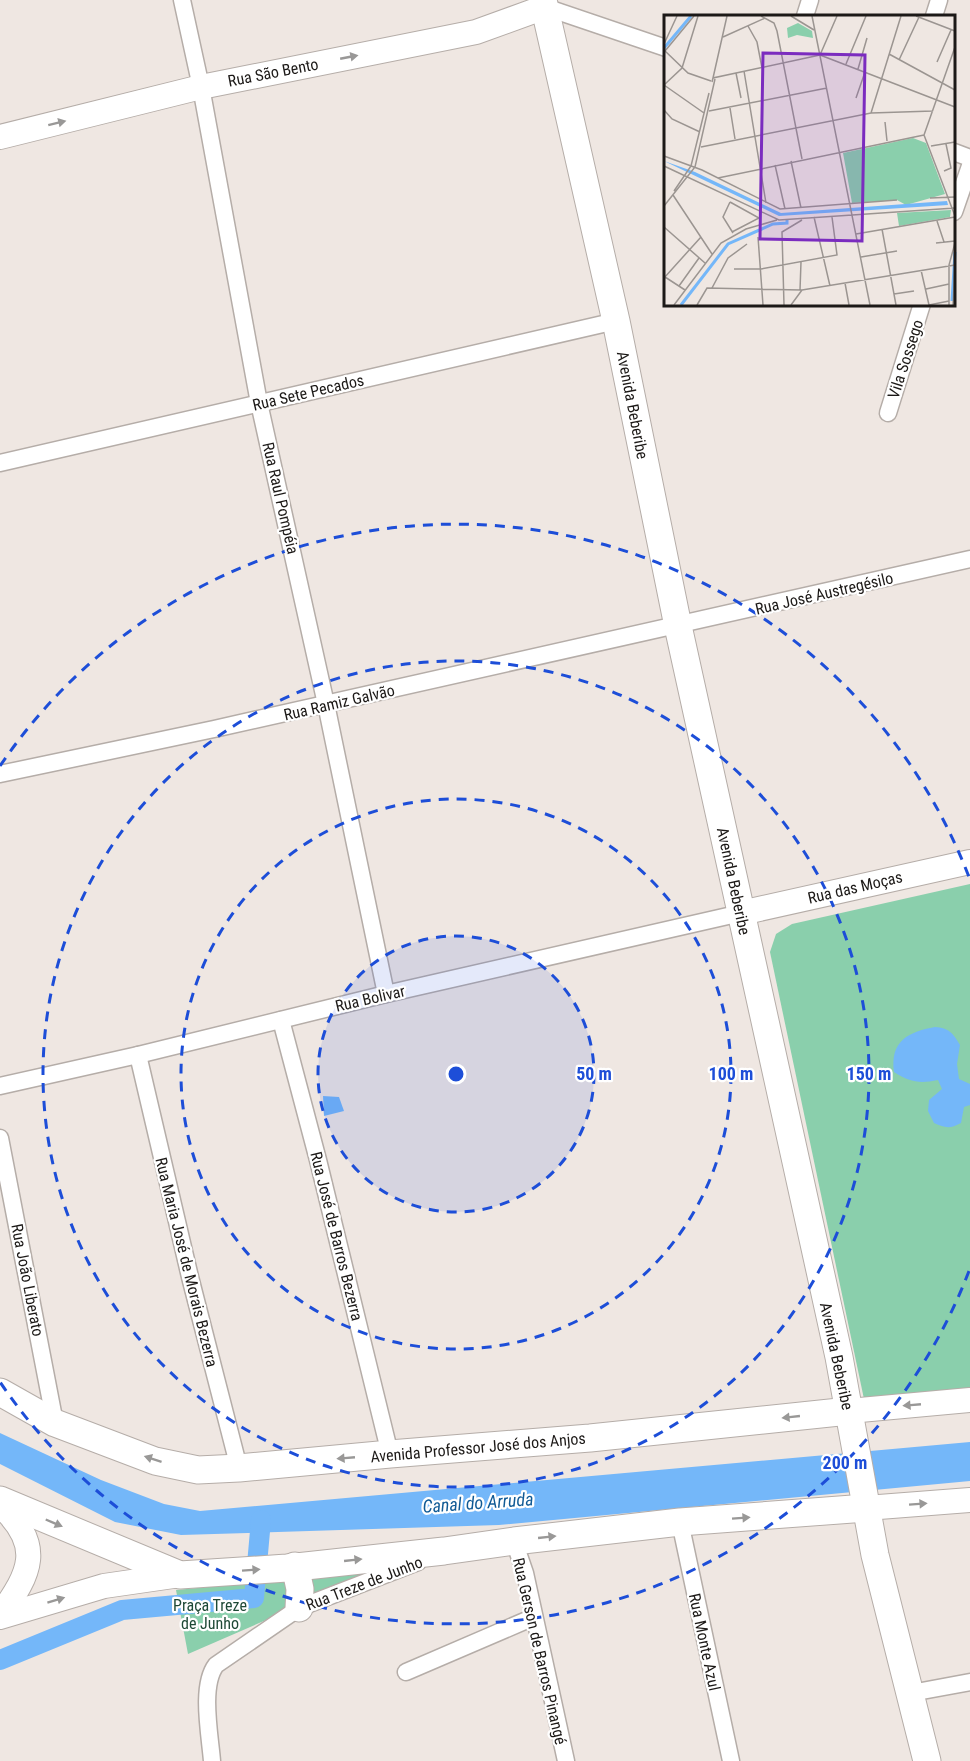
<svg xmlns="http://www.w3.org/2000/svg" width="970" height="1761" viewBox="0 0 970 1761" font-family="'Roboto Condensed',sans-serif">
<rect width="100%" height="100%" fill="#efe7e2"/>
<g fill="#8acfac">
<polygon points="970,884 970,1390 864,1399 770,952 776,934 792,924"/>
<polygon points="382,1566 310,1599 304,1575"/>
<polygon points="284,1580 289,1583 287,1611 188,1654 176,1590"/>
</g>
<g fill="#74b7f9">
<path d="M935 1027C949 1028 953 1033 960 1045L957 1064 959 1079 970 1084V1105L964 1107 961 1123C950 1129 945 1128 934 1123L928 1111 929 1100 942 1089 938 1080C919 1084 910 1082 894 1072 890 1041 908 1032 935 1027Z"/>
<polygon points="323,1096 339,1097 344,1111 324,1116"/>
<polygon points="0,1433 101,1480 164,1504 200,1511 970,1442 970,1481 499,1525 181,1535 115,1522 0,1464"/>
</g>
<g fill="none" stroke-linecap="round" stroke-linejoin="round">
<polyline stroke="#74b7f9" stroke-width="20" points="0,1660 122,1610 254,1598 261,1520"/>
<g stroke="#b5ada8" stroke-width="19">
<g id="street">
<polyline points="182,0 201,87 259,403 326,704 386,994"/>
<polyline points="545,7 666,48"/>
<polyline points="805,16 810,0"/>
<polyline points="934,16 939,0"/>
<polyline points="954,152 970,158"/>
<polyline points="954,212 970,166"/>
<polyline points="888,413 922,304"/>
<polyline points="0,463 616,321"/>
<polyline points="0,774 214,729 970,559"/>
<polyline points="281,1020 318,1160 390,1454"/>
<polyline points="138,1055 190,1277 239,1468"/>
<polyline points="0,1086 138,1055 386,994 741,913"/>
<polyline points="0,1138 55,1423"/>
<polyline points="680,1522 731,1761"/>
<polyline points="514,1541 525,1573 566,1761"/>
<polyline points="406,1672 534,1617"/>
<polyline points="911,1693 970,1682"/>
<path d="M212 1761C210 1735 200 1686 216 1665L299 1608 418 1562"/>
</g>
</g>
<g stroke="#b5ada8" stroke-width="26">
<g id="secondary">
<polyline points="0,137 201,87 476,32 545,7"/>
<polyline points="741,913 970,862"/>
<polyline points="849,1411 970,1400"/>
<path d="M0 1505C44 1545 31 1573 0 1615"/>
<polyline points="866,1508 970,1500"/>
<polyline points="0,1617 104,1586 180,1575"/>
</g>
</g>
<g stroke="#b5ada8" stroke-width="29">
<g id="primary">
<polyline points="543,0 616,321 678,626 839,1357 875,1555 927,1761"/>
<polyline points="0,1392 55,1423 155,1461 198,1470 239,1468 390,1454 590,1438 849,1411"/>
<polyline points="0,1500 180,1575 287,1568 444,1551 514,1541 680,1522 866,1508"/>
<polyline points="295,1566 300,1589 299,1608"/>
</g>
</g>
<use href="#street" stroke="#fff" stroke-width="16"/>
<use href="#secondary" stroke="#fff" stroke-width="24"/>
<use href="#primary" stroke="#fff" stroke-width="27"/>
</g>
<defs><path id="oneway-solid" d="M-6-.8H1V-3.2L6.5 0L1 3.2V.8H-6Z" transform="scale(1.5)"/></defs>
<g fill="#999897">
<use href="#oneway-solid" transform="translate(349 57) rotate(-11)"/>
<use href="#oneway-solid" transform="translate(57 123) rotate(-14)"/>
<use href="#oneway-solid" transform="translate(912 1405) rotate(175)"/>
<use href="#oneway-solid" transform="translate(791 1417) rotate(174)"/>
<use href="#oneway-solid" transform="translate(346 1458) rotate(175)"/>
<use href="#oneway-solid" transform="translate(153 1459) rotate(-162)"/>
<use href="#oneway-solid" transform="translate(918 1504) rotate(-4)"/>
<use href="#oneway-solid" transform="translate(741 1518) rotate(-4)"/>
<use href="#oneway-solid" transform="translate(54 1523) rotate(23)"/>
<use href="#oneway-solid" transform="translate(547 1537) rotate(-6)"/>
<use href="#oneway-solid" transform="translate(353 1560) rotate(-6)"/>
<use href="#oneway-solid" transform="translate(251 1570) rotate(-4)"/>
<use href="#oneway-solid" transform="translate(56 1600) rotate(-17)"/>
</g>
<circle cx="456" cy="1074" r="138" fill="#1d4ed8" fill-opacity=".12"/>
<g fill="none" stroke="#1d4ed8" stroke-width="3" stroke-dasharray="10 8">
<circle cx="456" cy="1074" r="138"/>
<circle cx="456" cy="1074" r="275"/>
<circle cx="456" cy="1074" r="413"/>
<path d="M969 1271A550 550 0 0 1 0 1382M0 766A550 550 0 0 1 969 877"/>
</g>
<g text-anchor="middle" stroke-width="4.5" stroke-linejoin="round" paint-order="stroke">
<g font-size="16" fill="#1c1917" stroke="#fff">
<text transform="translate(273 72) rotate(-11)" y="6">Rua São Bento</text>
<text transform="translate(905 359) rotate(-72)" y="6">Vila Sossego</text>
<text transform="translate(308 392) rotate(-13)" y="6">Rua Sete Pecados</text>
<text transform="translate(633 405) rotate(79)" y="6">Avenida Beberibe</text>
<text transform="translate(281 498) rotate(77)" y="6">Rua Raul Pompéia</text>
<text transform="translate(824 593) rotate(-13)" y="6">Rua José Austregésilo</text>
<text transform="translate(339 702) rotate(-13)" y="6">Rua Ramiz Galvão</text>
<text transform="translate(734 881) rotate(78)" y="6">Avenida Beberibe</text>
<text transform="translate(855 887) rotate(-13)" y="6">Rua das Moças</text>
<text transform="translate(370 998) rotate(-13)" y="6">Rua Bolivar</text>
<text transform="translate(337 1236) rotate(76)" y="6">Rua José de Barros Bezerra</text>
<text transform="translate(187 1262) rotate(76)" y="6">Rua Maria José de Morais Bezerra</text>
<text transform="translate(28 1280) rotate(79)" y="6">Rua João Liberato</text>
<text transform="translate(837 1356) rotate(78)" y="6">Avenida Beberibe</text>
<text transform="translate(478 1447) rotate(-5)" y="6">Avenida Professor José dos Anjos</text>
<text transform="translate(364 1583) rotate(-21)" y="6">Rua Treze de Junho</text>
<text transform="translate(705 1642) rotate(78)" y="6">Rua Monte Azul</text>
<text transform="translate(540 1651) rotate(77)" y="6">Rua Gerson de Barros Pinangé</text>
</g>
<g font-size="16" fill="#1e4936" stroke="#fff">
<text x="210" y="1611">Praça Treze<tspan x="210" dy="18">de Junho</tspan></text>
</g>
<g font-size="18" font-style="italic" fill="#105a95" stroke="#fff">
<text transform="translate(478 1503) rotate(-4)" y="6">Canal do Arruda</text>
</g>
</g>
<g transform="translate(664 15)">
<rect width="291" height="291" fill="#efe7e2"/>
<path d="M134 8 148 16 149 23 133 20 124 23 123 13ZM249 123 262 128 281 179 242 190 233 185 188 188 179 138ZM287 195 286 202 235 211 233 198Z" fill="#8acfac"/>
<path d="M0 146 31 157 117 198 283 186 284 190 115 201Z" fill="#74b7f9"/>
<path fill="none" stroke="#74b7f9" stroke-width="3" d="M0 33 27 1M288 286 291 237M17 290 64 229 109 209 123 208V204"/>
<path fill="none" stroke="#9b9591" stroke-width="1.5" d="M97 1 110 8 113 16 138 144M127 1 150 15M148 1 206 290M252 1 291 16M84 11 93 27 98 53M59 22 101 3M0 29 13 1M0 35 24 58 47 66M1 36 30 1M225 39 291 75M156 40 291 92M156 40 173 1M235 45 255 2M273 47 287 15M182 49 202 1M194 54 203 23M80 56 102 188M72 58 77 83M49 63 63 1M48 67 49 63 156 40M0 70 18 53 34 1M0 70 40 98M192 83 201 57M66 93 71 124M0 95 8 104 36 117M45 96 163 73M207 98 237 1M221 107 223 126M260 120 291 32M260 120 291 201M267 131 291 127M37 132 207 98 269 96M0 141 38 155 116 194 233 185M127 146 137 193M111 150 121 194M0 151 115 205 291 193M280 156 287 153 282 129M54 163 260 120M10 176 27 151 45 78M9 180 48 239M266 183 291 182M66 187 95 203 68 217M66 187 59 202 69 218M0 191 31 152 51 64M150 202 166 271M273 206 280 227M0 212 41 248M218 214 232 290M192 219 291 202M94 222 99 290M272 228 291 226M197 242 233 236M70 254H97L173 240 168 202M257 255 265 290M1 262 21 275M0 263 37 222M181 268 185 290M15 271 35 243M48 273 64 243 83 229M262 274 285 269M136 275 137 247M230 279 250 276M10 290 57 228 82 214 113 205M33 290 43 273 138 275 291 250M120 290 118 217 138 205M127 290 138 275M265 290 285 286M285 290V250L291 228M289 290 291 250"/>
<path fill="#7b2cbf" fill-opacity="0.15" stroke="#7b2cbf" stroke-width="3" d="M99 38 201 40 198 226 96 224Z"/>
<rect width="291" height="291" fill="none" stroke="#1c1917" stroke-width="3"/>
</g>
<circle cx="456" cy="1074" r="9" fill="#1d4ed8" stroke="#fff" stroke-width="3"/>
<g font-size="18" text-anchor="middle" font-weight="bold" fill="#1d4ed8" stroke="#fff" stroke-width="4.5" stroke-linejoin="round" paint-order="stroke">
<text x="594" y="1080">50 m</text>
<text x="731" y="1080">100 m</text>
<text x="869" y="1080">150 m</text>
<text x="845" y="1469">200 m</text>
</g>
</svg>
